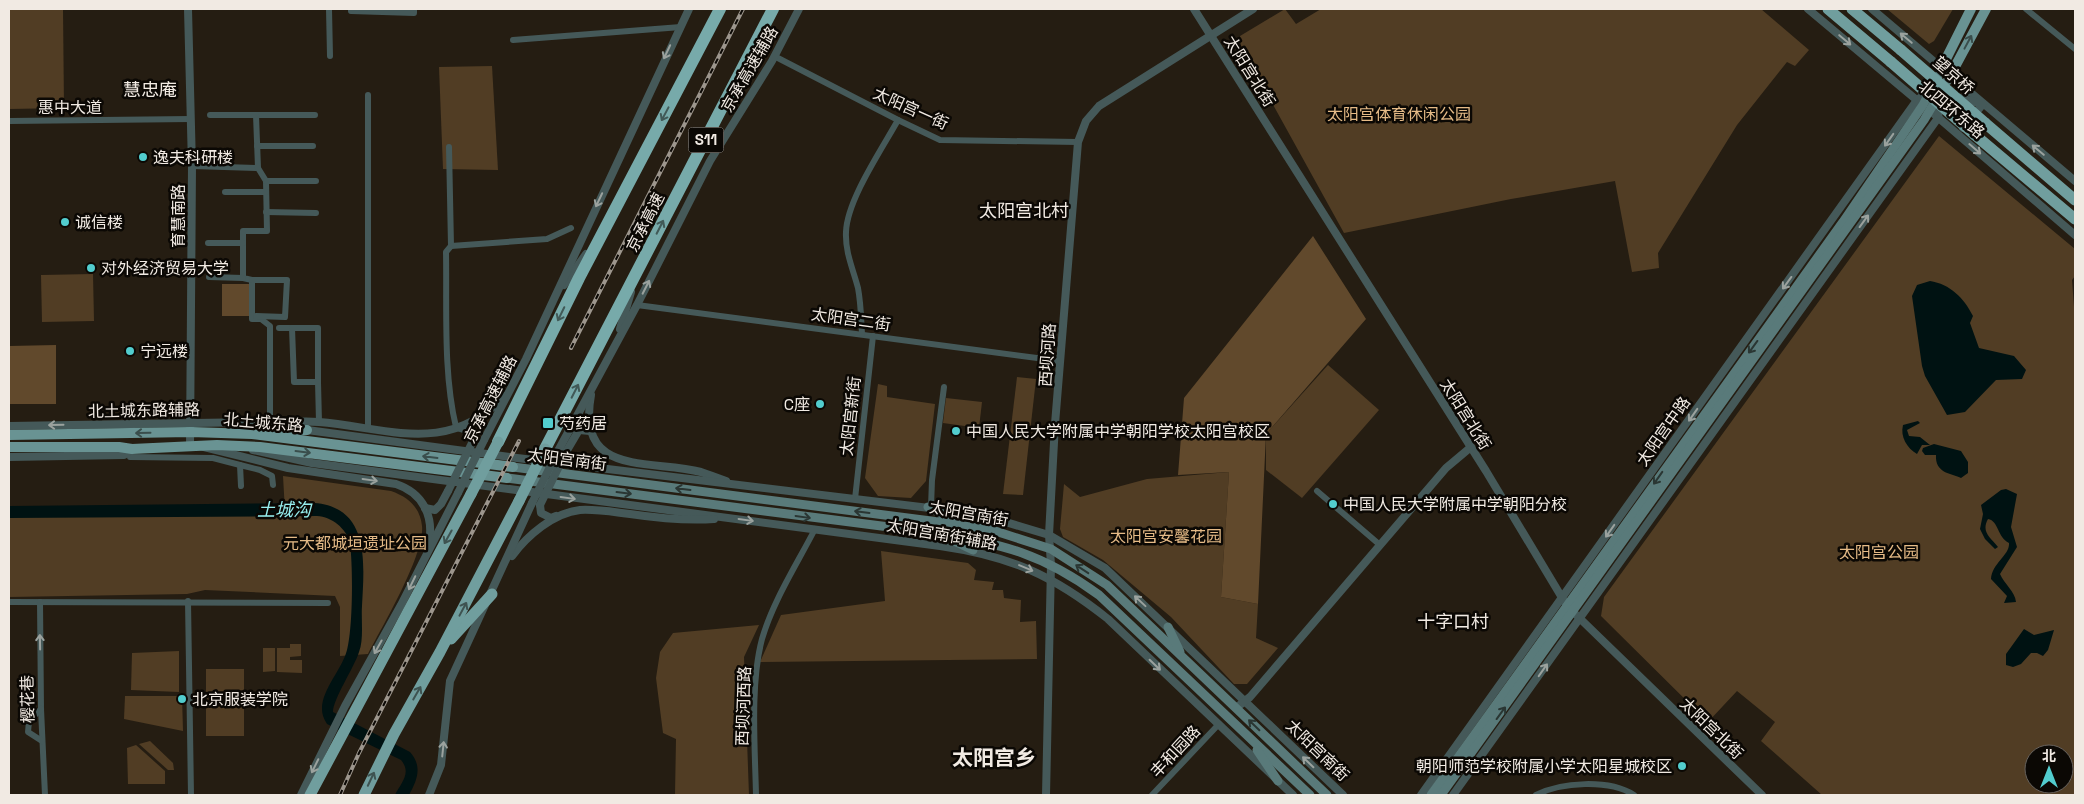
<svg xmlns="http://www.w3.org/2000/svg" width="2084" height="804" viewBox="0 0 2084 804" font-family="'Space Grotesk','Noto Sans SC',sans-serif">
<rect width="100%" height="100%" fill="#251d12"/>
<g fill="#513d24" fill-rule="evenodd">
<polygon points="9,9 63,9 64,108 9,109"/>
<polygon points="1285,9 1296,24 1321,9 1761,9 1809,50 1795,66 1787,62 1737,125 1658,253 1659,268 1632,272 1615,181 1511,199 1344,233 1241,47 1240,36"/>
<polygon points="1887,9 1953,9 1934,41 1929,44"/>
<polygon points="492,66 498,170 443,169 439,67"/>
<path d="M1939 136 2075 249V276L2072 280 2075 320V795H1822L1761 741 1775 722 1737 691 1708 722 1601 616 1604 597ZM2034 754H2064V784H2034Z"/>
<polygon points="93,274 94,321 42,322 41,275"/>
<polygon points="1328,365 1379,410 1302,498 1266,470 1266,434"/>
<polygon points="1017,377 1036,379 1023,495 1003,494"/>
<polygon points="878,384 887,386 887,397 935,404 926,481 911,498 878,496 865,478"/>
<polygon points="946,398 982,402 979,428 943,423"/>
<polygon points="1229,472 1221,597 1258,604 1256,638 1278,648 1247,684 1234,684 1171,617 1103,560 1063,537 1060,529 1064,484 1080,497 1147,479"/>
<path d="M283 476 391 491C408 497 420 507 422 526 425 554 382 627 368 654L340 656V607L335 596 205 590 187 594 9 597V514L285 511Z"/>
<polygon points="881,551 968,563 976,570 974,580 994,582 992,590 1003,590 1004,598 1021,600 1020,622 1036,621 1037,659 760,662 781,615 885,601"/>
<polygon points="759,625 744,657 749,795 675,795 676,739 663,733 656,678 660,652 673,633"/>
<polygon points="290,644 301,644 301,656 290,657 290,654 290,660 302,660 302,673 277,672 277,648 290,648"/>
<polygon points="263,648 275,648 275,671 263,672"/>
<polygon points="179,651 179,692 131,690 132,653"/>
<rect x="206" y="669" width="38" height="67"/>
<polygon points="125,696 182,696 183,731 124,719"/>
<polygon points="150,741 173,763 174,770 168,770 139,744"/>
<polygon points="136,745 165,771 165,784 128,784 127,748"/>
</g>
<g fill="#61492c">
<polygon points="1313,236 1366,319 1266,434 1258,604 1221,597 1229,472 1178,475 1184,398"/>
<polygon points="222,284 250,284 251,316 222,316"/>
<polygon points="56,345 56,404 9,404 9,346"/>
</g>
<g fill="#001212">
<path d="M1930 281C1950 284 1964 298 1973 316L1970 323 1979 348 2014 356 2026 370 2022 379 1996 380 1965 412 1947 415 1925 376 1922 366 1912 296 1917 285Z"/>
<path d="M1918 421 1920 423 1907 430 1909 436 1920 437 1930 445H1922L1917 454C1907 448 1900 437 1903 425Z"/>
<path d="M1934 444 1961 451 1968 462V473L1961 478C1950 473 1935 473 1936 455H1925L1922 451 1923 448Z"/>
<path d="M2006 489 2017 494 2011 527 2017 547 2000 574C2004 584 2015 591 2016 602L2004 603 2007 596 1991 579C1992 563 2010 555 2009 543 1997 537 1999 521 1988 519 1981 532 1990 537 1998 547L1995 549 1985 539 1980 529 1983 514 1981 505 2001 490Z"/>
<path d="M314 503C371 507 364 565 362 606 361 620 364 639 359 652 354 668 333 699 333 712L410 752C423 767 417 780 409 795H395C401 783 412 773 401 760L327 724C310 700 341 674 347 650 353 627 353 567 350 543 346 528 332 517 317 516L9 518V506Z"/>
<polygon points="2024,629 2034,635 2054,630 2048,650 2043,656 2037,653 2031,653 2021,664 2013,667 2006,665 2006,654"/>
</g>
<g fill="none" stroke-linecap="round" stroke-linejoin="round">
<g stroke="#455959" stroke-width="6">
<polyline points="329,9 330,56"/>
<polyline points="351,9 351,11 414,13 414,9"/>
<polyline points="2026,9 2075,49"/>
<polyline points="513,40 681,27"/>
<polyline points="774,56 898,120 940,140 1078,142"/>
<polyline points="368,95 368,429"/>
<polyline points="256,115 315,115"/>
<polyline points="9,121 191,119"/>
<polyline points="257,146 313,146"/>
<polyline points="449,147 451,246"/>
<polyline points="192,166 258,168 256,115 210,115"/>
<polyline points="258,168 266,181 267,231 243,231 243,278 252,280 252,319 261,319 270,326 270,422"/>
<polyline points="266,181 316,181"/>
<polyline points="225,192 266,192"/>
<polyline points="266,212 316,213"/>
<polyline points="208,243 243,243"/>
<polyline points="209,277 243,278"/>
<polyline points="252,280 287,280 285,317 256,316"/>
<polyline points="637,305 1060,361"/>
<polyline points="279,328 292,328"/>
<path d="M862 334C861 318 861 304 858 288 853 269 845 252 846 232 847 200 882 149 898 120"/>
<polyline points="318,382 318,328 292,328 294,382 318,382 319,422"/>
<path d="M456 427C443 373 447 308 446 252L451 246 547 239 571 228"/>
<polyline points="130,457 213,458 240,465 241,486"/>
<polyline points="240,465 260,470 272,476 273,485"/>
<polyline points="1317,491 1380,545"/>
<polyline points="855,499 873,336"/>
<polyline points="931,507 932,480 944,387"/>
<polyline points="188,601 191,795"/>
<polyline points="9,602 328,603"/>
<polyline points="40,602 41,709 45,795"/>
<polyline points="41,709 29,721 28,732 42,741"/>
<path d="M756 795C755 748 750 684 762 639 773 601 797 564 815 529"/>
<polyline points="1152,795 1218,725"/>
<path d="M1536 795C1561 782 1609 779 1634 795"/>
</g>
<g stroke="#455959" stroke-width="8">
<polyline points="188,9 192,166 190,447"/>
<polyline points="1194,9 1486,471 1567,606 1762,795"/>
<polyline points="1808,9 1919,102"/>
<polyline points="1872,9 2075,181"/>
<polyline points="1959,98 1983,104 1963,128"/>
<polyline points="1934,114 2075,235"/>
<polyline points="564,285 586,254"/>
<polyline points="620,329 631,292"/>
<path d="M591 395C576 477 649 459 701 472 710 475 718 478 726 481"/>
<path d="M281 422C293 422 307 421 319 422 390 428 447 456 505 396"/>
<polyline points="9,426 259,422 307,430 517,458 979,514 1049,535 1105,568 1343,795"/>
<polyline points="457,427 470,431 474,439"/>
<polyline points="484,440 526,359 689,9"/>
<path d="M204 447 288 468 396 484C423 493 434 516 429 543"/>
<path d="M253 450 312 463 940 546C1010 556 1053 575 1108 619L1293 795"/>
<polyline points="558,451 637,305 710,161 772,61 799,9"/>
<polyline points="566,452 579,430 590,431"/>
<polyline points="9,457 124,455 132,449"/>
<polyline points="540,505 541,513 551,518 556,516"/>
<polyline points="425,508 435,510 441,504 448,491"/>
<path d="M512 556C527 536 553 513 580 510 596 509 613 512 630 514 657 518 686 521 714 519"/>
<polyline points="1236,708 1250,697 1446,468 1471,447"/>
<polyline points="301,795 345,706 401,605 458,493"/>
<polyline points="429,795 441,765 450,681 532,503"/>
<polyline points="1046,795 1051,565 1049,535 1055,424 1078,142 1086,121 1099,106 1253,9"/>
<polyline points="1421,795 1917,100 1930,91"/>
<polyline points="1453,795 1938,118 1940,101"/>
</g>
<g stroke="#597a7a" stroke-width="9">
<polyline points="513,467 962,525 992,530 1051,549 1107,585 1327,795"/>
<path d="M507 478 936 533C1003 544 1043 554 1099 595L1310 795"/>
<polyline points="928,507 955,521"/>
<polyline points="948,538 973,550"/>
<polyline points="1168,627 1180,652"/>
<polyline points="1257,750 1278,781"/>
<polyline points="1431,795 1843,222 1923,105 1938,76"/>
<polyline points="1441,795 1924,120 1950,76"/>
</g>
<g stroke="#699393" stroke-width="10">
<polyline points="1941,69 1971,9"/>
<polyline points="1950,76 1986,9"/>
<polyline points="275,433 307,430"/>
<polyline points="9,435 191,432 252,434 513,467"/>
<polyline points="9,447 119,447 132,449 217,445 260,447 507,478"/>
</g>
<g stroke="#709e9e" stroke-width="11">
<polyline points="1828,9 1891,62"/>
<polyline points="1852,9 1901,50"/>
<polyline points="1985,123 2075,200"/>
<polyline points="1975,135 2075,219"/>
<polyline points="451,639 492,594"/>
<polyline points="310,795 471,494"/>
<polyline points="364,795 394,734 440,652 519,501"/>
</g>
<g stroke="#7aa" stroke-width="12">
<polyline points="498,442 579,278 720,9"/>
<polyline points="545,449 773,9"/>
</g>
<g stroke="#9d968d" stroke-width="4">
<g id="rail">
<polyline points="571,348 743,9"/>
<polyline points="340,795 359,753 519,441"/>
</g>
</g>
<use href="#rail" stroke="#0b0804" stroke-width="2" stroke-dasharray="5.5" stroke-linecap="butt"/>
<g stroke="#455959" stroke-width="8">
<polyline points="448,491 474,439"/>
<polyline points="458,493 484,440"/>
<polyline points="532,503 558,451"/>
<polyline points="540,505 566,452"/>
</g>
<g stroke="#709e9e" stroke-width="11">
<polyline points="1901,50 1985,123"/>
<polyline points="1891,62 1975,135"/>
<polyline points="471,494 498,442"/>
<polyline points="519,501 545,449"/>
</g>
</g>
<defs><path id="oneway-shaft" d="M-6 0H5M1.5-3L5.5 0L1.5 3" fill="none" stroke-width="1.6" stroke-linecap="round" stroke-linejoin="round" transform="scale(1.25)"/></defs>
<g stroke="#9ba29e">
<use href="#oneway-shaft" transform="translate(1906 38) rotate(-140)"/>
<use href="#oneway-shaft" transform="translate(1845 40) rotate(40)"/>
<use href="#oneway-shaft" transform="translate(667 52) rotate(115)"/>
<use href="#oneway-shaft" transform="translate(1889 140) rotate(125)"/>
<use href="#oneway-shaft" transform="translate(1975 149) rotate(41)"/>
<use href="#oneway-shaft" transform="translate(2038 150) rotate(-140)"/>
<use href="#oneway-shaft" transform="translate(599 200) rotate(115)"/>
<use href="#oneway-shaft" transform="translate(1864 221) rotate(-54)"/>
<use href="#oneway-shaft" transform="translate(1787 283) rotate(126)"/>
<use href="#oneway-shaft" transform="translate(646 287) rotate(-63)"/>
<use href="#oneway-shaft" transform="translate(1693 415) rotate(125)"/>
<use href="#oneway-shaft" transform="translate(56 425) rotate(179)"/>
<use href="#oneway-shaft" transform="translate(370 480) rotate(8)"/>
<use href="#oneway-shaft" transform="translate(568 498) rotate(8)"/>
<use href="#oneway-shaft" transform="translate(746 520) rotate(8)"/>
<use href="#oneway-shaft" transform="translate(1610 531) rotate(125)"/>
<use href="#oneway-shaft" transform="translate(1026 568) rotate(23)"/>
<use href="#oneway-shaft" transform="translate(412 583) rotate(116)"/>
<use href="#oneway-shaft" transform="translate(1140 601) rotate(-137)"/>
<use href="#oneway-shaft" transform="translate(40 642) rotate(-91)"/>
<use href="#oneway-shaft" transform="translate(378 647) rotate(119)"/>
<use href="#oneway-shaft" transform="translate(1155 665) rotate(44)"/>
<use href="#oneway-shaft" transform="translate(1543 670) rotate(-55)"/>
<use href="#oneway-shaft" transform="translate(443 749) rotate(-84)"/>
<use href="#oneway-shaft" transform="translate(1308 762) rotate(-136)"/>
<use href="#oneway-shaft" transform="translate(315 766) rotate(116)"/>
</g>
<g stroke="#3a4e4c">
<use href="#oneway-shaft" transform="translate(1968 42) rotate(-62)"/>
<use href="#oneway-shaft" transform="translate(143 433) rotate(179)"/>
<use href="#oneway-shaft" transform="translate(303 452) rotate(7)"/>
<use href="#oneway-shaft" transform="translate(430 457) rotate(-173)"/>
</g>
<g stroke="#415957">
<use href="#oneway-shaft" transform="translate(665 114) rotate(118)"/>
<use href="#oneway-shaft" transform="translate(660 227) rotate(-63)"/>
<use href="#oneway-shaft" transform="translate(561 314) rotate(116)"/>
<use href="#oneway-shaft" transform="translate(575 391) rotate(-63)"/>
</g>
<g stroke="#2a3633">
<use href="#oneway-shaft" transform="translate(1753 347) rotate(126)"/>
<use href="#oneway-shaft" transform="translate(1658 478) rotate(125)"/>
<use href="#oneway-shaft" transform="translate(683 489) rotate(-173)"/>
<use href="#oneway-shaft" transform="translate(624 493) rotate(7)"/>
<use href="#oneway-shaft" transform="translate(862 512) rotate(-173)"/>
<use href="#oneway-shaft" transform="translate(803 517) rotate(8)"/>
<use href="#oneway-shaft" transform="translate(1082 569) rotate(-147)"/>
<use href="#oneway-shaft" transform="translate(1501 713) rotate(-54)"/>
<use href="#oneway-shaft" transform="translate(1254 725) rotate(-136)"/>
</g>
<g stroke="#3e5351">
<use href="#oneway-shaft" transform="translate(448 537) rotate(119)"/>
<use href="#oneway-shaft" transform="translate(463 609) rotate(-62)"/>
<use href="#oneway-shaft" transform="translate(417 693) rotate(-60)"/>
<use href="#oneway-shaft" transform="translate(371 779) rotate(-65)"/>
</g>
<g fill="#52cdce" stroke="#0b0804" stroke-width="2">
<circle cx="143" cy="157" r="5"/>
<circle cx="65" cy="222" r="5"/>
<circle cx="91" cy="268" r="5"/>
<circle cx="130" cy="351" r="5"/>
<circle cx="820" cy="404" r="5"/>
<rect x="542" y="417" width="12" height="12" rx="2.5"/>
<circle cx="956" cy="431" r="5"/>
<circle cx="1333" cy="504" r="5"/>
<circle cx="182" cy="699" r="5"/>
<circle cx="1682" cy="766" r="5"/>
</g>
<g text-anchor="middle" stroke-width="5" stroke-linejoin="round" paint-order="stroke">
<rect fill="#0b0804" stroke="#aca6a0" stroke-width="1" x="688.5" y="127.5" width="35" height="25" rx="4"/>
<g font-size="15" font-weight="bold" fill="#f1eae3">
<text x="706" y="145">S11</text>
</g>
<g font-size="16" fill="#f1eae3" stroke="#0b0804">
<text transform="translate(749 69) rotate(-60)" y="6">京承高速辅路</text>
<text transform="translate(1250 71) rotate(58)" y="6">太阳宫北街</text>
<text transform="translate(1954 75) rotate(41)" y="6">望京桥</text>
<text x="70" y="113">惠中大道</text>
<text transform="translate(911 108) rotate(24)" y="6">太阳宫一街</text>
<text transform="translate(1952 109) rotate(40)" y="6">北四环东路</text>
<text transform="translate(178 216) rotate(-90)" y="6">育慧南路</text>
<text transform="translate(645 222) rotate(-63)" y="6">京承高速</text>
<text transform="translate(851 319) rotate(8)" y="6">太阳宫二街</text>
<text transform="translate(1047 355) rotate(-86)" y="6">西坝河路</text>
<text transform="translate(490 399) rotate(-63)" y="6">京承高速辅路</text>
<text transform="translate(144 410) rotate(-1)" y="6">北土城东路辅路</text>
<text transform="translate(1466 414) rotate(58)" y="6">太阳宫北街</text>
<text transform="translate(850 416) rotate(-84)" y="6">太阳宫新街</text>
<text transform="translate(263 422) rotate(5)" y="6">北土城东路</text>
<text transform="translate(1663 431) rotate(-55)" y="6">太阳宫中路</text>
<text transform="translate(567 459) rotate(7)" y="6">太阳宫南街</text>
<text transform="translate(969 513) rotate(10)" y="6">太阳宫南街</text>
<text transform="translate(942 534) rotate(10)" y="6">太阳宫南街辅路</text>
<text transform="translate(27 699) rotate(-91)" y="6">樱花巷</text>
<text transform="translate(743 706) rotate(-88)" y="6">西坝河西路</text>
<text transform="translate(1712 728) rotate(44)" y="6">太阳宫北街</text>
<text transform="translate(1318 750) rotate(44)" y="6">太阳宫南街</text>
<text transform="translate(1175 751) rotate(-47)" y="6">丰和园路</text>
</g>
<g font-size="16" fill="#e6bb87" stroke="#0b0804">
<text x="1399" y="120">太阳宫体育休闲公园</text>
<text x="1166" y="542">太阳宫安馨花园</text>
<text x="355" y="549">元大都城垣遗址公园</text>
<text x="1879" y="558">太阳宫公园</text>
</g>
<g font-size="16" fill="#f1eae3" stroke="#0b0804" text-anchor="start">
<text x="153" y="163">逸夫科研楼</text>
<text x="75" y="228">诚信楼</text>
<text x="101" y="274">对外经济贸易大学</text>
<text x="140" y="357">宁远楼</text>
<text x="810" y="410" text-anchor="end">C座</text>
<text x="559" y="429">芍药居</text>
<text x="966" y="437">中国人民大学附属中学朝阳学校太阳宫校区</text>
<text x="1343" y="510">中国人民大学附属中学朝阳分校</text>
<text x="192" y="705">北京服装学院</text>
<text x="1672" y="772" text-anchor="end">朝阳师范学校附属小学太阳星城校区</text>
</g>
<g font-size="18" fill="#f1eae3" stroke="#0b0804">
<text x="150" y="96">慧忠庵</text>
<text x="1024" y="217">太阳宫北村</text>
<text x="1453" y="628">十字口村</text>
</g>
<g font-size="18" font-style="italic" fill="#96eeee" stroke="#0b0804">
<text x="284" y="516">土城沟</text>
</g>
<g font-size="21" font-weight="bold" fill="#f1eae3" stroke="#0b0804">
<text x="994" y="765">太阳宫乡</text>
</g>
</g>
<rect width="2084" height="804" fill="none" stroke="#f1eae3" stroke-width="20"/>
<g transform="translate(2049 769)"><circle r="24" fill="#0b0804" stroke="#67625d"/>
<path d="M0-4L9 19L0 12L-9 19Z" fill="#52cdce"/>
<text y="-8" font-size="14" font-weight="bold" text-anchor="middle" fill="#f1eae3">北</text>
</g>
</svg>
